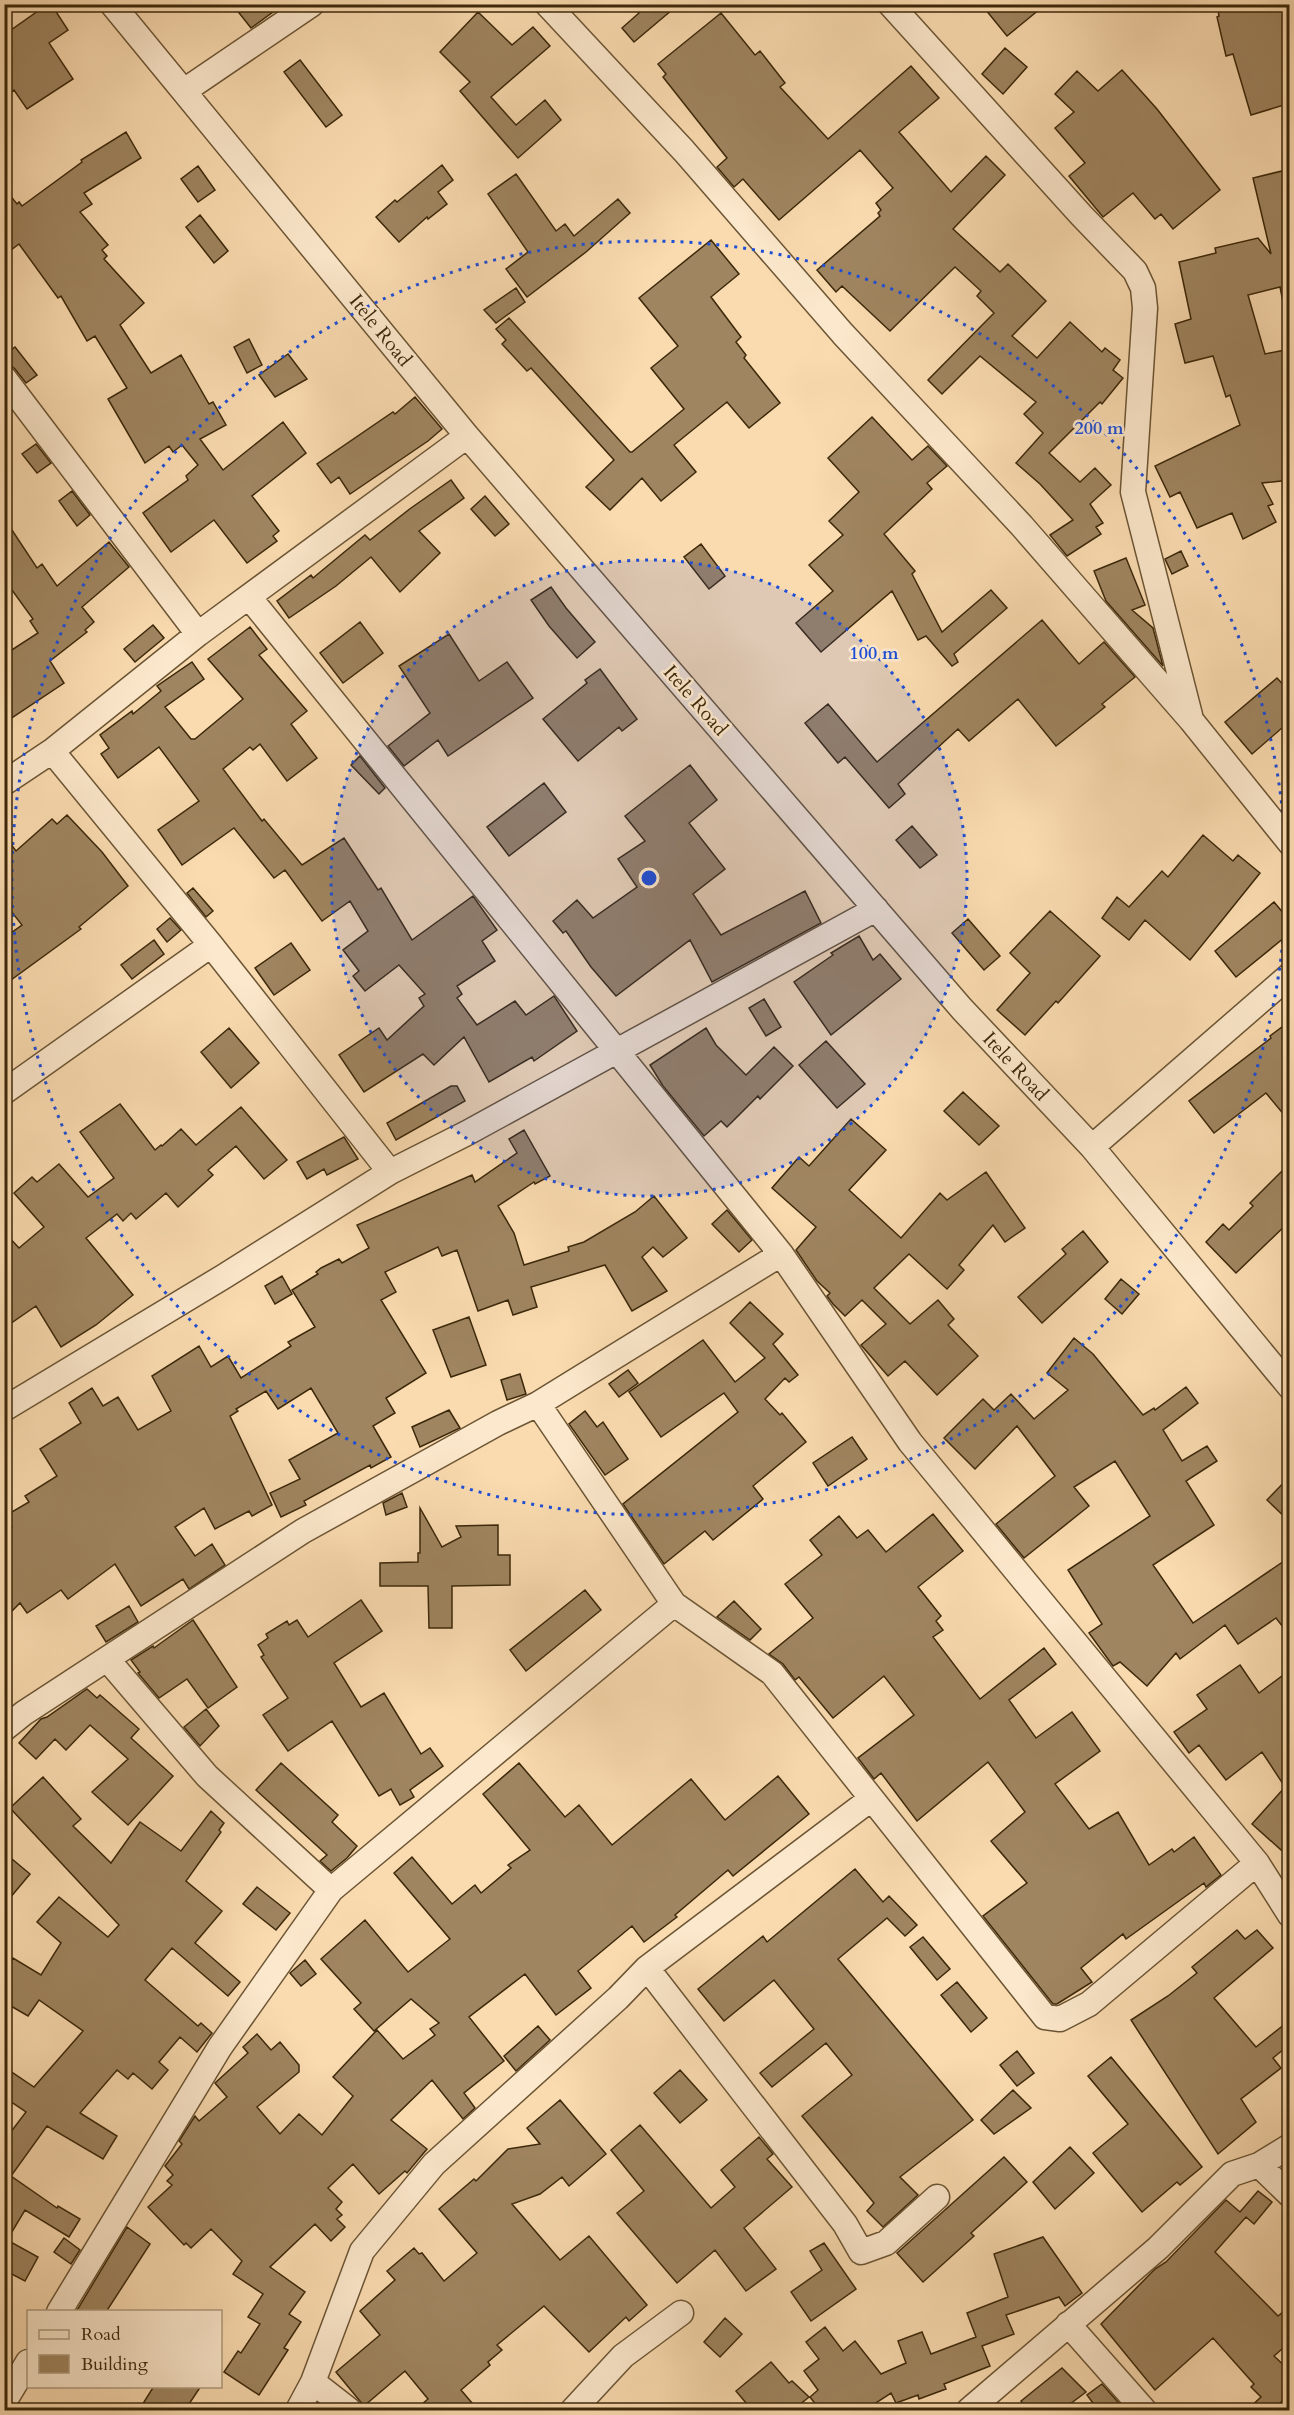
<svg xmlns="http://www.w3.org/2000/svg" width="1294" height="2415" font-family="Cardo,serif">
  <style>
    .building { fill: #9f8560; stroke: #3c280a; stroke-width: 1.5 }
    .lines { fill: none; stroke-linecap: round; stroke-linejoin: round }
    .minor-casing { stroke: #6c5534; stroke-width: 27 }
    .minor { stroke: #fce8cc; stroke-width: 24 }
    .ring { fill: none; stroke: #1d4ed8; stroke-width: 3; stroke-dasharray: 3 6 }
    .labels { text-anchor: middle; stroke-width: 5; stroke-linejoin: round; paint-order: stroke }
    .street-label { font-size: 20px; fill: #3c280a; stroke: #fce8cc }
    .centre { fill: #1d4ed8; stroke: #fce8cc; stroke-width: 3 }
    .ring-label { font-size: 18px; text-anchor: middle; font-weight: bold; fill: #1d4ed8; stroke: #fce8cc; stroke-width: 5; stroke-linejoin: round; paint-order: stroke }
  </style>
  <rect width="100%" height="100%" fill="#fadbb0"/>
  <filter id="stains"><feTurbulence type="fractalNoise" baseFrequency=".00333" numOctaves="4"/><feColorMatrix values="0 0 0 0 .2 0 0 0 0 .09 0 0 0 0 .02 0 0 0 .5 -.17"/></filter>
  <radialGradient id="worn" r=".72"><stop offset=".6" stop-color="#630" stop-opacity="0"/><stop offset="1" stop-color="#630" stop-opacity=".3"/></radialGradient>
  <path class="building" d="M48,4H51L68,30L49,43L73,79L27,109L14,90L4,96V35Z
    M232,4H284L251,28Z
    M632,4H679L634,42L622,28L639,13Z
    M981,4H1046L1007,36Z
    M1217,4H1290V101L1284,102V105L1251,115L1233,54L1226,56L1217,17L1219,16Z
    M478,12L512,45L533,27L550,46L491,97L516,125L545,100L561,120L518,158L460,91L470,82L440,52Z
    M721,13L755,55L760,51L785,83L780,87L828,139L911,66L939,98L899,132L951,192L986,156L1005,175L953,229L1000,272L1008,264L1046,301L1012,336L1037,358L1070,322L1102,352L1105,348L1120,360L1113,370L1123,378L1102,404L1100,402L1049,453L1080,482L1095,468L1111,485L1090,504L1103,523L1096,527L1101,534L1067,556L1050,535L1073,520L1040,484L1016,463L1043,433L1024,414L1036,402L980,356L942,394L928,380L994,313L977,296L981,291L955,267L890,331L842,286L836,292L817,270L880,216L878,213L881,210L876,203L893,188L860,150L779,220L743,179L734,187L717,167L727,158L663,77L666,74L658,64Z
    M1005,48L1027,67L1003,94L982,74Z
    M300,60L342,115L326,127L284,72Z
    M1122,70L1157,109L1220,190L1173,229L1161,214L1155,219L1133,193L1103,217L1069,176L1085,163L1055,128L1074,112L1055,94L1077,71L1098,91Z
    M126,132L141,158L84,193L92,204L80,212L108,245L102,250L107,256L104,259L144,303L120,325L151,373L181,355L209,404L213,402L226,425L200,439L223,470L283,422L306,453L252,496L279,531L273,536L277,541L247,563L214,520L171,552L143,513L188,480L186,476L198,465L182,445L173,452L169,446L145,463L108,399L127,388L95,336L87,341L61,296L58,298L19,244L11,250L4,241V188L17,204L19,202L22,206L82,162L81,160Z
    M442,165L453,180L438,192L447,204L428,219L427,217L399,242L376,217L395,200L397,202Z
    M198,166L215,190L198,202L181,179Z
    M1290,169V301L1283,302L1280,287L1248,295L1265,354L1290,349V480L1262,483L1273,504L1268,506L1276,522L1243,539L1232,513L1197,528L1180,492L1170,497L1155,466L1240,425L1230,395L1226,397L1213,356L1185,363L1175,324L1191,319L1179,262L1216,253L1215,248L1258,238L1271,254L1253,178Z
    M516,174L556,231L565,224L574,236L618,199L630,213L586,252L527,297L506,269L528,252L488,194Z
    M200,215L228,251L214,263L186,227Z
    M711,240L739,274L711,297L741,337L736,342L746,355L744,358L780,403L749,428L727,402L674,445L696,472L661,501L642,478L610,510L586,487L614,460L531,368L527,371L502,344L506,340L496,329L509,318L630,452H632L684,409L651,368L678,346L639,298Z
    M516,288L525,302L496,323L484,310Z
    M249,339L262,365L247,373L234,347Z
    M15,347L37,375L26,383L15,369L4,360V355Z
    M288,354L307,379L275,397L259,375Z
    M415,397L442,429L428,441L350,494L339,477L331,483L317,464L393,412L395,414Z
    M872,417L912,460L928,446L947,466L927,483L932,489L884,534L915,571L912,574L942,632L991,590L1007,608L954,654L958,662L952,666L926,636L918,640L892,591L821,652L796,623L833,591L809,565L843,535L829,521L859,492L828,458Z
    M36,444L51,463L37,473L22,454Z
    M451,480L464,498L419,531L440,553L400,592L371,557L336,586L289,618L277,601L311,575L313,578L365,535L370,540L411,508Z
    M72,491L90,515L77,526L59,501Z
    M485,496L509,524L495,536L471,509Z
    M4,518L37,568L42,564L57,586L109,542L129,567L82,607L94,622L85,630L87,632L50,661L64,683L4,723V655L38,633L30,621L33,619L4,579Z
    M701,544L725,576L709,589L684,557Z
    M1181,551L1188,566L1172,574L1165,559Z
    M1126,558L1145,605L1132,610L1153,628L1163,666L1106,601L1094,571Z
    M551,587L566,608L595,642L577,658L549,626L531,600Z
    M1042,620L1079,664L1104,642L1135,677L1102,704L1105,707L1056,746L1018,699L969,741L958,729L898,784L905,794L889,808L845,757L838,763L805,723L828,704L877,762Z
    M360,622L383,653L343,683L320,653Z
    M153,625L164,638L135,662L124,649Z
    M250,627L267,649L259,655L307,711L291,724L317,758L287,781L260,744L253,750L250,747L223,769L262,821L264,819L302,865L344,838L378,890L381,888L412,940L473,896L497,930L482,941L495,961L457,986L462,994L457,998L477,1025L515,1001L526,1015L554,996L577,1031L534,1061L532,1057L489,1082L464,1037L434,1065L423,1054L364,1092L339,1055L379,1028L387,1040L424,1006L419,998L425,994L399,965L365,991L353,976L359,971L343,950L368,931L350,901L322,921L285,870L274,878L234,828L182,865L158,830L199,801L159,747L118,778L101,754L109,748L100,735L132,711L133,714L161,691L157,686L192,662L204,679L165,707L191,739H195L243,699L208,659Z
    M449,634L479,681L507,662L533,698L448,756L438,740L404,766L388,746L430,713L399,666Z
    M600,669L637,719L622,731L619,727L578,761L543,719L587,683L585,680Z
    M1277,678L1290,692V721L1252,754L1225,722Z
    M360,756L385,788L379,794L351,765Z
    M690,765L717,800L689,823L725,869L693,894L721,935L805,891L821,923L712,982L690,940L616,996L591,967L566,931L563,933L553,921L577,900L593,918L637,887L618,859L645,841L625,816Z
    M544,783L566,812L509,856L487,827Z
    M67,815L102,852L128,886L79,927L81,929L4,985V938L22,925L4,902V835L16,851L52,819L57,824Z
    M912,826L937,855L920,868L896,840Z
    M1203,835L1233,861L1238,855L1260,873L1190,960L1145,920L1129,940L1102,918L1117,897L1129,907L1162,871L1168,877Z
    M193,888L213,911L206,917L187,893Z
    M1274,902L1290,921V933L1236,977L1215,951Z
    M1050,911L1100,956L1058,1003L1056,1001L1025,1035L997,1010L1030,973L1010,953Z
    M170,918L181,930L167,942L157,929Z
    M968,919L1000,956L984,970L952,933Z
    M859,936L873,960L880,954L901,979L831,1035L794,982L833,955L831,953Z
    M154,940L164,954L132,979L121,965Z
    M291,943L310,970L274,995L255,968Z
    M764,999L781,1027L766,1036L749,1008Z
    M1290,1021V1122L1266,1093L1214,1133L1189,1101L1271,1038L1270,1036Z
    M229,1028L259,1063L231,1088L201,1052Z
    M706,1028L716,1045L746,1075L774,1047L793,1066L760,1099L758,1096L727,1127L721,1121L704,1136L663,1086L650,1065Z
    M826,1041L865,1084L837,1108L799,1065Z
    M451,1086H457L465,1101L396,1140L387,1123Z
    M963,1092L999,1126L979,1145L944,1111Z
    M120,1104L155,1150L161,1145L162,1146L181,1129L196,1145L241,1107L287,1160L264,1179L236,1146L208,1170L213,1175L178,1207L166,1193L136,1219L131,1213L123,1221L117,1214L86,1238L133,1295L96,1325L61,1347L36,1306L4,1328V1232L19,1248L44,1227L14,1193L32,1177L37,1182L59,1164L88,1197L114,1178L80,1132Z
    M851,1119L886,1150L849,1190L901,1238L940,1193L947,1200L986,1172L1025,1228L1005,1242L993,1225L959,1265L964,1270L947,1289L909,1254L874,1288L910,1324L938,1300L954,1319L948,1325L978,1356L937,1395L905,1361L888,1376L861,1345L886,1324L862,1300L845,1316L833,1304L827,1296L830,1293L817,1281L796,1250L816,1227L772,1188L799,1157L809,1166Z
    M524,1130L550,1176L535,1184L534,1182L498,1206L514,1233L524,1265L569,1251L568,1247L584,1242L635,1212L654,1196L687,1238L663,1257L653,1247L642,1257L667,1291L632,1311L605,1265L531,1287L537,1307L513,1315L508,1300L478,1311L457,1250L442,1256L438,1247L385,1272L396,1292L381,1300L426,1373L386,1398L395,1413L373,1426L391,1457L371,1468L370,1465L304,1501L306,1505L281,1517L270,1493L300,1479L289,1460L338,1433L311,1388L278,1409L266,1391L236,1409L238,1411L230,1416L272,1505L252,1516L249,1511L215,1529L204,1508L175,1527L195,1556L212,1544L225,1565L189,1589L183,1579L141,1606L115,1564L68,1599L61,1590L27,1613L20,1603L4,1619V1531L12,1527L5,1516L29,1502L25,1496L57,1476L40,1449L81,1423L69,1403L92,1388L103,1406L118,1397L138,1430L171,1411L152,1376L199,1346L211,1367L228,1356L241,1378L291,1346L288,1342L315,1327L292,1290L318,1274L316,1272L321,1268L339,1259L342,1263L369,1248L357,1225L472,1175L475,1182L517,1153L509,1139Z
    M344,1137L358,1159L327,1175L324,1169L307,1179L297,1162Z
    M1290,1163V1221L1236,1273L1206,1242L1223,1224L1229,1230L1253,1206L1250,1203Z
    M727,1210L752,1240L739,1252L712,1224Z
    M1083,1231L1108,1262L1042,1323L1018,1297L1066,1254L1062,1249Z
    M282,1276L292,1294L275,1304L265,1286Z
    M1121,1279L1139,1294L1122,1314L1105,1299Z
    M750,1302L783,1334L773,1344L798,1375L789,1382L785,1378L765,1399L780,1415L782,1413L806,1442L753,1486L763,1499L713,1540L705,1531L664,1564L623,1504L738,1412L724,1393L661,1437L629,1392L703,1340L735,1382L765,1358L730,1323Z
    M469,1317L486,1365L451,1377L433,1330Z
    M1074,1338L1093,1354L1143,1415L1154,1408L1155,1410L1186,1387L1198,1403L1163,1430L1182,1461L1207,1446L1217,1461L1186,1481L1214,1525L1153,1565L1193,1623L1290,1557V1636L1276,1618L1238,1644L1225,1625L1180,1659L1176,1653L1147,1686L1120,1662L1113,1666L1089,1633L1102,1624L1068,1570L1150,1516L1115,1461L1074,1487L1089,1506L1024,1558L996,1524L1055,1476L1017,1426L975,1469L944,1438L983,1399L994,1410L1011,1394L1034,1419L1068,1390L1047,1373Z
    M628,1370L638,1383L619,1397L609,1384Z
    M520,1374L526,1394L507,1400L501,1380Z
    M449,1410L460,1428L420,1447L412,1427Z
    M585,1411L597,1427L603,1422L628,1459L605,1475L569,1424Z
    M852,1437L867,1459L828,1486L813,1463Z
    M1290,1476V1522L1267,1500Z
    M402,1493L407,1507L386,1515L383,1503Z
    M420,1508L442,1547L461,1537L456,1526L498,1525V1555H510V1585L452,1586V1628H429L428,1586H380V1563L418,1562V1553H420Z
    M933,1514L963,1551L918,1587L941,1616L936,1621L943,1630L933,1637L980,1699L1044,1648L1056,1664L1009,1700L1036,1738L1072,1712L1100,1751L1055,1784L1089,1829L1118,1812L1149,1865L1172,1849L1174,1852L1194,1837L1221,1875L1206,1887L1204,1883L1126,1939L1123,1934L1081,1968L1092,1982L1057,2004H1053L983,1916L1027,1883L991,1841L1025,1812L988,1762L917,1821L881,1773L874,1779L858,1758L914,1715L884,1676L833,1718L799,1677L795,1680L783,1664L769,1654L813,1618L785,1584L822,1555L810,1540L839,1516L857,1538L868,1530L886,1552Z
    M585,1590L601,1610L526,1671L510,1650Z
    M361,1600L382,1631L334,1663L361,1707L384,1693L421,1754L430,1748L443,1766L410,1790L414,1797L400,1805L391,1789L379,1796L332,1721L288,1751L263,1715L288,1698L261,1657L264,1655L258,1645L268,1638L266,1634L287,1621L289,1625L297,1620L308,1637Z
    M734,1601L761,1629L750,1640L717,1617Z
    M129,1606L138,1622L106,1642L96,1626Z
    M193,1620L237,1687L208,1708L187,1679L159,1698L138,1673L140,1672L131,1660L153,1646L154,1648Z
    M1240,1665L1259,1693L1290,1670V1858L1252,1824L1285,1787L1262,1752L1226,1780L1199,1745L1189,1753L1174,1732L1207,1709L1197,1695Z
    M87,1689L97,1698L100,1695L139,1729L131,1738L173,1776L128,1825L92,1792L128,1759L90,1725L66,1750L55,1739L36,1759L19,1743L41,1719L47,1717Z
    M206,1709L219,1726L200,1746L184,1727Z
    M281,1763L338,1815L332,1822L357,1846L347,1858L331,1871L320,1861L327,1855L256,1790Z
    M519,1763L565,1817L579,1805L612,1845L691,1779L725,1820L778,1776L809,1814L733,1876L728,1870L675,1915L677,1917L644,1942L632,1926L578,1971L591,1988L556,2015L525,1974L469,2017L504,2061L464,2093L475,2108L463,2119L432,2080L391,2120L427,2149L407,2173L405,2171L379,2194L353,2164L328,2188L342,2202L336,2209L342,2215L337,2219L345,2227L331,2241L315,2224L270,2267L305,2292L289,2314L301,2322L284,2348L288,2350L259,2395L224,2372L238,2351L241,2353L260,2324L248,2317L263,2294L233,2274L242,2261L211,2229L191,2248L186,2243L184,2245L148,2207L172,2185L167,2181L173,2175L165,2166L182,2144L179,2141L195,2116L199,2121L227,2097L215,2083L248,2053L243,2047L257,2034L271,2050L280,2042L299,2065V2072L257,2107L280,2134L299,2114L322,2135L353,2096L333,2077L377,2030L403,2059L435,2035L430,2029L439,2023L411,1999L374,2031L354,2009L361,2003L321,1959L365,1920L408,1972L450,1939L394,1873L412,1857L452,1904L475,1885L481,1893L511,1868L508,1865L530,1850L483,1794Z
    M43,1777L81,1819L73,1826L111,1863L140,1822L181,1851L211,1811L224,1823L219,1830L221,1832L186,1881L222,1911L195,1943L240,1982L228,1996L172,1948L145,1980L198,2026L201,2023L212,2033L197,2052L180,2037L159,2062L168,2070L152,2089L133,2073L128,2079L117,2070L80,2113L117,2136L103,2159L47,2126L11,2176L57,2208L58,2206L80,2219L69,2237L25,2210L7,2240L38,2257L25,2281L4,2270V2141L26,2112L4,2097V2067L34,2087L83,2031L39,2000L28,2016L4,2002V1972L13,1958L41,1975L61,1943L37,1922L59,1897L108,1937L119,1925L10,1808Z
    M12,1859L30,1874L4,1905V1869Z
    M855,1869L883,1902L889,1896L917,1925L905,1936L887,1918L838,1959L973,2120L900,2177L918,2195L883,2227L867,2211L874,2203L802,2116L852,2075L826,2043L772,2087L760,2073L814,2029L774,1980L724,2021L698,1989L763,1936L767,1942Z
    M257,1887L290,1913L276,1930L243,1904Z
    M1237,1930L1245,1939L1257,1930L1273,1948L1214,1998L1256,2047L1290,2020V2044L1273,2058L1281,2068L1241,2099L1256,2122L1218,2154L1131,2020L1168,1996L1197,1973L1192,1967Z
    M923,1937L950,1969L937,1980L910,1947Z
    M305,1960L316,1974L301,1986L290,1973Z
    M957,1982L987,2018L971,2032L941,1995Z
    M538,2026L550,2040L516,2071L504,2056Z
    M1017,2051L1034,2073L1017,2086L1000,2065Z
    M1111,2057L1202,2167L1180,2185L1177,2182L1142,2212L1093,2153L1128,2124L1088,2076Z
    M680,2070L707,2100L680,2123L654,2093Z
    M1013,2090L1031,2108L994,2134L981,2120Z
    M560,2100L606,2154L569,2186L562,2177L540,2194L512,2204L560,2260L589,2236L647,2305L629,2321L626,2317L589,2352L544,2306L497,2345L502,2350L488,2362L490,2365L461,2390L478,2410H415L428,2399L405,2371L364,2406L336,2372L380,2335L360,2311L395,2280L387,2271L414,2248L419,2254L422,2253L444,2281L477,2253L439,2209L474,2179L476,2181L508,2149L540,2144L527,2128Z
    M640,2125L711,2208L735,2187L721,2170L759,2137L773,2154L767,2159L792,2187L744,2228L776,2269L746,2291L715,2250L677,2283L617,2213L644,2191L611,2150Z
    M1070,2147L1094,2173L1055,2209L1033,2182Z
    M1004,2157L1027,2182L971,2233L974,2236L923,2282L897,2253Z
    M1258,2191L1272,2202L1254,2224L1246,2217L1215,2252L1278,2316L1290,2306V2342L1274,2356L1290,2371V2393L1273,2410H1247L1261,2397L1251,2387L1254,2384L1213,2338L1155,2390L1101,2324L1155,2269L1166,2262L1226,2200L1240,2212Z
    M127,2227L150,2244L106,2312H76Z
    M1043,2237L1082,2293L1065,2306L1059,2297L1006,2315L1014,2334L982,2346L990,2366L944,2384L946,2389L919,2399L918,2395L896,2403L891,2393L865,2410H820L810,2397L818,2390L804,2371L819,2359L806,2342L825,2327L843,2351L855,2341L881,2374L906,2363L898,2341L922,2332L931,2354L976,2337L967,2313L1008,2297L994,2254Z
    M64,2238L80,2250L71,2264L54,2252Z
    M824,2243L856,2289L811,2321L791,2292L822,2270L810,2251Z
    M725,2318L742,2334L720,2357L704,2342Z
    M771,2362L789,2383L792,2381L809,2397L793,2410H752L736,2391Z
    M1062,2368L1086,2392L1062,2410H1028L1021,2401Z
    M1102,2384L1125,2410H1098L1087,2395Z
    M154,2386H201L185,2410H139Z"/>
  <g class="lines">
    <defs>
      <path id="minor" d="M112,4L467,436L962,1009L1092,1147L1290,1387
        M547,4L684,151L843,334L1022,526L1191,720L1290,843
        M890,4L1081,215L1135,271L1143,288L1145,308L1133,492L1190,715
        M184,91L312,4
        M4,378L198,634
        M249,597L781,1254L910,1442L1257,1863L1290,1915
        M52,751L211,945L390,1172
        M4,783L52,751L198,634L467,436
        M4,1092L211,945
        M1092,1147L1290,975
        M538,1404L674,1604L772,1673L1045,2017L1060,2019L1089,2004L1257,1863
        M4,1409L223,1277L390,1172L467,1133L876,909
        M107,1659L207,1776L331,1890
        M4,1729L24,1713L303,1531L498,1423L538,1404L781,1254
        M647,1968L845,2224L861,2252L886,2243L937,2197
        M1259,2165L1290,2195
        M59,2312L220,2047L331,1890L674,1604
        M1068,2324L1144,2410
        M313,2382L349,2410
        M4,2402L28,2362
        M298,2410L313,2382L362,2251L434,2164L618,1998L647,1968L871,1799
        M573,2410L623,2356L681,2313
        M969,2410L1158,2248L1232,2174L1259,2165L1290,2146"/>
    </defs>
    <use href="#minor" class="minor-casing"/>
    <use href="#minor" class="minor"/>
  </g>
  <circle cx="649" cy="878" r="318" fill="#1d4ed8" fill-opacity=".12"/>
  <g class="ring">
    <circle cx="649" cy="878" r="318"/>
    <circle cx="649" cy="878" r="637"/>
  </g>
  <g class="labels">
    <g class="street-label">
      <text transform="translate(381 330) rotate(51)" y="7">Itele Road</text>
      <text transform="translate(696 700) rotate(49)" y="7">Itele Road</text>
      <text transform="translate(1016 1066) rotate(47)" y="7">Itele Road</text>
    </g>
  </g>
  <circle cx="649" cy="878" r="9" class="centre"/>
  <g class="ring-label">
    <text x="1099" y="434">200 m</text>
    <text x="874" y="659">100 m</text>
  </g>
  <rect width="1294" height="2415" fill="none" stroke="#fadbb0" stroke-width="24"/>
  <rect x="6" y="6" width="1282" height="2403" fill="none" stroke="#3c280a" stroke-width="3"/>
  <rect x="12" y="12" width="1270" height="2391" fill="none" stroke="#3c280a" stroke-width="1.5"/>
  <rect x="27" y="2310" width="195" height="78" fill="#fce8cc" stroke="#af9b7e" stroke-width="1.5"/>
  <rect x="39" y="2330" width="30" height="9" fill="#fce8cc" stroke="#af9b7e" stroke-width="1.5"/>
  <text x="81" y="2340" font-size="18" fill="#3c280a">Road</text>
  <rect x="39" y="2355" width="30" height="18" fill="#9f8560" stroke="#af9b7e" stroke-width="1.5"/>
  <text x="81" y="2370" font-size="18" fill="#3c280a">Building</text>
  <rect width="100%" height="100%" filter="url(#stains)"/>
  <rect width="100%" height="100%" fill="url(#worn)"/>
</svg>
